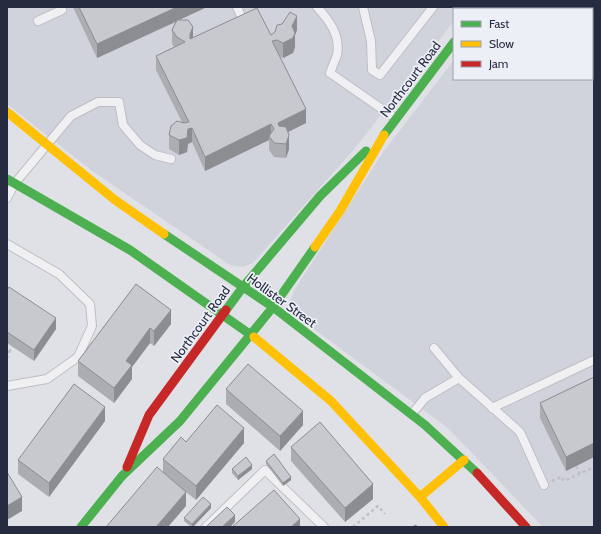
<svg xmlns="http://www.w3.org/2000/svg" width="601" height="534" font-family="Cabin,sans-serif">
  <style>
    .built { fill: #d0d2dc }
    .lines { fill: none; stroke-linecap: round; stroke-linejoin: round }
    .lane-casing { stroke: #bdbec4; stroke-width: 10 }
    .path { stroke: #bfc0c6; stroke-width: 2.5; stroke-dasharray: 3 3; stroke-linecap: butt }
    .lane { stroke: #f0f0f3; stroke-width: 8 }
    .fast { stroke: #4caf50; stroke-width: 9 }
    .slow { stroke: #ffc107; stroke-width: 9 }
    .jam { stroke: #c62828; stroke-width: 9 }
    .wall { fill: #acadb1 }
    .shaded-wall { fill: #8c8d90 }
    .building { fill: #c8c9ce; stroke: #8c8d90 }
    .labels { text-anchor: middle; stroke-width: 3.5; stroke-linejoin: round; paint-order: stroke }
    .street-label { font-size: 13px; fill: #262b40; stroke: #edeff6 }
  </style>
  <rect width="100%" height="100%" fill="#e0e1e6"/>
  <path class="built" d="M7,7H465L463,9H454V21L356,147L253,263L243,267L230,265L91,170L7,104Z
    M495,7H594V527H543L448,428L295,315L290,302L295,289L384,151L454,60V79H592V9H493Z"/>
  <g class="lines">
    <defs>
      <path id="lane" d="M237,7L241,16
        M317,7C329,20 341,36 337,55C335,61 332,67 330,73L395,118
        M363,7L371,41L372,70L380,75L433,7
        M38,21L62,10L60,7
        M7,198L15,183L71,116L98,102H119L123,125L140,145L155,155L171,159
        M7,244L59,274L90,304L92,326L78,357L47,379L7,386
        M434,348L459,378L520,432L544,485
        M492,408L594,360
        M412,414L425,398L459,378
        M206,527L265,470L324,527"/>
    </defs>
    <use href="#lane" class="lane-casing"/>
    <path class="path" d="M7,351L9,352L7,357
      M9,352L13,346
      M576,466L580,474
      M552,481L562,477L564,481L594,467
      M353,527L378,506L385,514"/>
    <use href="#lane" class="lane"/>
    <path class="fast" d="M479,9L481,7
      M384,135L454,42
      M7,179L130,250L254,337
      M164,234L273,307L425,425L477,473
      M226,310L243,287L320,196L366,151
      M81,527L122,476L180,421L273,307L315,247"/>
    <path class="slow" d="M7,112L115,200L164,234
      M315,247L340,211L384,135
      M254,337L331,401L420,497L444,527
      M420,497L464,460"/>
    <path class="jam" d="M127,467L149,415L226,310
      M477,473L526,527"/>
  </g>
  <path class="wall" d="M73,7H207L179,20L193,38L271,35L297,30L295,35V47L293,53L283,58L279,56L306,123L288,132L289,149L286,158L274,157L269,150V140L205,171L192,142L188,144L187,152L179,155L169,149V135L182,122L156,70V56L174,47L172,44V30L176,22L97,58Z
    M136,284L171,324L154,346L150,343L132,367V379L114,403L78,376V361Z
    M7,290L56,329L34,361L7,343Z
    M594,377V457L566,471L540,418V403Z
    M226,389L303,425L280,451L226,404Z
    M105,421L49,497L18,474V460Z
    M186,442L244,443L196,500L182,489L186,506L163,473V459Z
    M291,447L373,499L345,522L291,461Z
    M266,461L291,480L283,486L266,464Z
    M232,469H252L238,480L232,473Z
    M211,508L193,527H191L184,521V518Z"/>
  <path class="shaded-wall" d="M177,7H207L97,58V44Z
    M297,16V30L295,35V47L293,53L283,58V43Z
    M193,27V42L190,49V34Z
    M306,109V123L278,137V123Z
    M271,124V138L269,136V140L205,171V157Z
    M192,128V142L188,144L187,152L179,155V140L188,129Z
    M289,135V149L286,158V144Z
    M171,310V324L154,346V331Z
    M56,318V329L34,361V350Z
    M150,328V343L132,367V379L114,403V388L126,361Z
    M105,407V421L49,497V483Z
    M303,411V425L280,451V436Z
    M244,428V443L196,500V486Z
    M594,443V457L566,471V457Z
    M252,465V469L238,480V476Z
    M291,477V480L283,486V483Z
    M373,484V499L345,522V508Z
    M186,492V506L168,527H156Z
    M22,497V511L7,520V506Z
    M211,504V508L193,527H192V524Z
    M235,515V522L230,527H222Z
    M300,519V527H291Z"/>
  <path class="building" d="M79,7H177L97,44Z
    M257,8L271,35L275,32L277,25L282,24L290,12L297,16L292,26L295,33L293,38L283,43L277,40L272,41L306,109L278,123L279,126L286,127L289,135L286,144L274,143L269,136L274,129L271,124L205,157L192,128L188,129L187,138L179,140L169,135L171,126L177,121L184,123L189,122L156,56L185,42L177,37L172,30L177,20H188L193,27L190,34V39Z
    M136,284L171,310L154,331L150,328L126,361L132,365L114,388L78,361Z
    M9,287L56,318L34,350L7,332V290Z
    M248,364L303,411L280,436L226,389Z
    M594,377V443L566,457L540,403Z
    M74,384L105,407L49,483L18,460Z
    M217,405L244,428L196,486L163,459L181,437L186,442Z
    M320,422L373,484L345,508L291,447Z
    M274,454L291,477L283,483L266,461Z
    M246,457L252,465L238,476L232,469Z
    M157,467L186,492L156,527H106Z
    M7,472L22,497L7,506Z
    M274,490L300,519L291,527H232Z
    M203,497L211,504L192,524L184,518Z
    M227,507L235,515L222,527H206Z
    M416,525L417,527H412Z"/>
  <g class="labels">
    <g class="street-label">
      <text transform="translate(410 79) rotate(-53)" y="5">Northcourt Road</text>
      <text transform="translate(282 300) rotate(36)" y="5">Hollister Street</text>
      <text transform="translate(200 324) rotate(-54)" y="5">Northcourt Road</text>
    </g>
  </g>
  <rect width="601" height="534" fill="none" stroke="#262b40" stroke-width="16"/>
  <rect x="453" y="8" width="140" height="72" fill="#edeff6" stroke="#9da1ad"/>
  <rect x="461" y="21" width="20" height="6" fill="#4caf50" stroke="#9da1ad"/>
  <text x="489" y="28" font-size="12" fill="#262b40">Fast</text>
  <rect x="461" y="41" width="20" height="6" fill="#ffc107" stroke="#9da1ad"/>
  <text x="489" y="48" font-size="12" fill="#262b40">Slow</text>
  <rect x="461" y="61" width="20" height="6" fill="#c62828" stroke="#9da1ad"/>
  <text x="489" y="68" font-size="12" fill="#262b40">Jam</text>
</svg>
